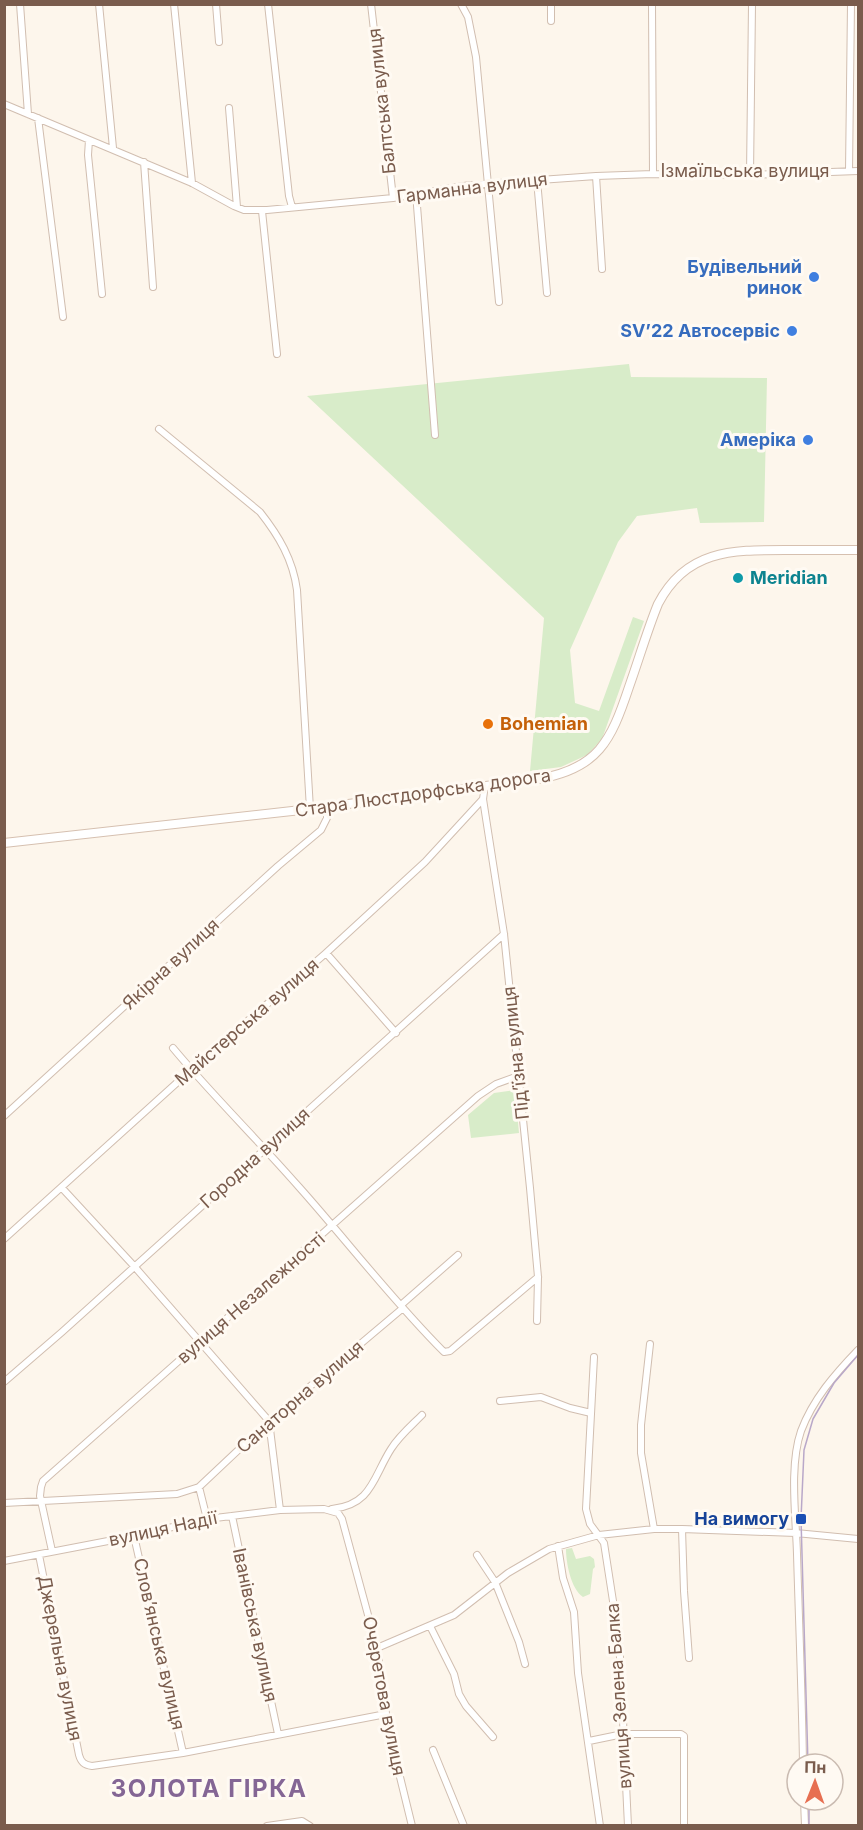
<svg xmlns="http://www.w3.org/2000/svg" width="863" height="1830" font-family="Inter,sans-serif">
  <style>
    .green { fill: #d8ecc9 }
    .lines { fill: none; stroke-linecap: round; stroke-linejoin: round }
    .minor-casing { stroke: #d1beb0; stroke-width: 8 }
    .secondary-casing { stroke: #d6c0b0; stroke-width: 10 }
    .minor { stroke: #fff; stroke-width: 6 }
    .secondary { stroke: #fff; stroke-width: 8 }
    .tram { stroke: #b9a8c9; stroke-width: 1.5 }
    .shop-dot { fill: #3f7fe0; stroke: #fffaf3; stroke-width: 2 }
    .culture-dot { fill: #0f9aa8; stroke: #fffaf3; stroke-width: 2 }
    .food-dot { fill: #e8710a; stroke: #fffaf3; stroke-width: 2 }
    .transit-dot { fill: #1a4fb4; stroke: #fffaf3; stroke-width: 2 }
    .labels { text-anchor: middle; stroke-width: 6; stroke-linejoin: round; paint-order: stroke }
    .street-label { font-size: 18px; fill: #7a5c4d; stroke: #fffaf3 }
    .shop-label { font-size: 18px; font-weight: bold; fill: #366cbe; stroke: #fffaf3; text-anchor: end }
    .culture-label { font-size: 18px; font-weight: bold; fill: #0d838f; stroke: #fffaf3; text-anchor: start }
    .food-label { font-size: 18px; font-weight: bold; fill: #c56008; stroke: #fffaf3; text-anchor: start }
    .transit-label { font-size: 18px; font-weight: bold; fill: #164399; stroke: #fffaf3; text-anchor: end }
    .district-label { font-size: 24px; font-weight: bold; letter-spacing: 1.5px; fill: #846695; stroke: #fffaf3 }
  </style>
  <rect width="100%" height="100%" fill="#fdf6ec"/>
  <path class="green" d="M629,364L631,377L767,378L764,522L700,523L697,508L637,516L618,542L570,650L575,703L599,711L633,617L644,621L602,739L587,755L561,767L530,771L544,618L307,396Z
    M515,1090L519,1133L471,1138L468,1115L494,1093Z
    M572,1548L576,1559L590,1556L594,1559L595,1567L593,1569L590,1594L583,1597C571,1589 566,1563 566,1549Z"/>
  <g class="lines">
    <defs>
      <path id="minor" d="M20,4L28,114
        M99,4L113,148
        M174,4L192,183
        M216,4L219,42
        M268,4L289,196L292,207
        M371,4L393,198
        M461,4L468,17L476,57L499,302
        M652,4L653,174L750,175L858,171
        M551,21V4
        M4,104L192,183L234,206L244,210H267L393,198L470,185L596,176L653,174
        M229,108L237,207
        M38,118L63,317
        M89,140L88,155L102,294
        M144,162L153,287
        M849,171L851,4
        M750,175L752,4
        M596,176L602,269
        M537,180L547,293
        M416,193L435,435
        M262,211L277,354
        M159,429L260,512C279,536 293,560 297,590L310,809
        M485,785L483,799L485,812L504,934L530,1188L538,1277L537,1321
        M326,953L396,1033
        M173,1048C213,1096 258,1140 299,1187C348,1242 392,1300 444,1352L450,1351L538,1277
        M4,1116L278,866L321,830L327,818V807
        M62,1188L134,1266L269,1421L280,1510
        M4,1239L191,1070L326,953L425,862L483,799
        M401,1305L458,1255
        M650,1344L641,1425V1453L654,1529
        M594,1357L586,1509L590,1524L604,1543L615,1614L620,1657L628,1826
        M4,1382L62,1332L504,934
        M500,1401L541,1397L570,1408L591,1413
        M199,1487L207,1519
        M4,1503L177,1494L199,1487L269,1421L403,1308
        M332,1509C372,1505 373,1477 391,1449C399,1436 411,1426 422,1415
        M232,1516L278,1734
        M682,1529L684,1591L689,1658
        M134,1536L183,1753
        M558,1546L563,1578L574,1612L578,1673L600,1826
        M52,1551L40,1496L41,1487L43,1481L478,1096L496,1084L518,1076
        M39,1555L79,1755C81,1762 84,1765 92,1766L183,1753L386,1714
        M477,1555L495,1582L519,1642L525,1664
        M4,1561L134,1536L207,1519L280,1510L324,1509L338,1513L342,1519L377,1648L388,1728L412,1826
        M430,1626L454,1674L459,1694L466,1706L493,1737
        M377,1648L454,1615L508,1573L549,1549L599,1535L654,1529H682L796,1533L858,1539
        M589,1741L623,1734H681L684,1736V1826
        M433,1750L464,1826
        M803,1764C802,1694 799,1624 797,1554C796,1517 789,1466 801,1431C813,1399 835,1374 858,1350
        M804,1800L805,1826
        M267,1826L302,1821L310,1826"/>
      <path id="secondary" d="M4,843L310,809L538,779C598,769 611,741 629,687C639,659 647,631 658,604C686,550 731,550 785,550C809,550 834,550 858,550"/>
    </defs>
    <use href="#minor" class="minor-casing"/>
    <use href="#secondary" class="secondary-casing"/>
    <use href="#minor" class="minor"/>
    <use href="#secondary" class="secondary"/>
    <path class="tram" d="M808,1764L801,1519L804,1450L813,1419L834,1383L858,1355
      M809,1800V1826"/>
  </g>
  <g class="shop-dot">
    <circle cx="814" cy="277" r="6"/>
    <circle cx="792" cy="331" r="6"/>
    <circle cx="808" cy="440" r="6"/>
  </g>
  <circle class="culture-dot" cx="738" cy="578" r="6"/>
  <circle class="food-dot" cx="488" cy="724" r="6"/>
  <rect class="transit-dot" x="795" y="1513" width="12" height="12" rx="3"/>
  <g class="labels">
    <g class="street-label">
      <text transform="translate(382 101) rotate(-96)" y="6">Балтська вулиця</text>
      <text x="745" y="177">Ізмаїльська вулиця</text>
      <text transform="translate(472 188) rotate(-7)" y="6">Гарманна вулиця</text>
      <text transform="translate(423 793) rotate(-8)" y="6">Стара Люстдорфська дорога</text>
      <text transform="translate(171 964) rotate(-43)" y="6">Якірна вулиця</text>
      <text transform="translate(247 1022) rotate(-41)" y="6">Майстерська вулиця</text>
      <text transform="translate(516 1053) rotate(-96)" y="6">Підʼїзна вулиця</text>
      <text transform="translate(255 1158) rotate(-42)" y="6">Городна вулиця</text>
      <text transform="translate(251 1298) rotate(-41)" y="6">вулиця Незалежності</text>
      <text transform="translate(300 1397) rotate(-41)" y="6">Санаторна вулиця</text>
      <text transform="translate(163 1529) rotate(-12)" y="6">вулиця Надії</text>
      <text transform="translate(255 1625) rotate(78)" y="6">Іванівська вулиця</text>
      <text transform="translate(159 1644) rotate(77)" y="6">Словʼянська вулиця</text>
      <text transform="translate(60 1658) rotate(79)" y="6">Джерельна вулиця</text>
      <text transform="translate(384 1696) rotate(79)" y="6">Очеретова вулиця</text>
      <text transform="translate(619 1696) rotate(-94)" y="6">вулиця Зелена Балка</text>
    </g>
    <g class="shop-label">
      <text x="802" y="273">Будівельний<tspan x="802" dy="21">ринок</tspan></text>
      <text x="780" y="337">SV’22 Автосервіс</text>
      <text x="796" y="446">Амеріка</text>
    </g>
    <g class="culture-label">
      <text x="750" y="584">Meridian</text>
    </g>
    <g class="food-label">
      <text x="500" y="730">Bohemian</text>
    </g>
    <g class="transit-label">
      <text x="789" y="1525">На вимогу</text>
    </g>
    <g class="district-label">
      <text x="209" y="1797">ЗОЛОТА ГІРКА</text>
    </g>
  </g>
  <rect width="863" height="1830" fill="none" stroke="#7a5c4d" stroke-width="12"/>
  <g transform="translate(815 1782) rotate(1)"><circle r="28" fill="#fffaf3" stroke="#cabbb1" stroke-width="1.5"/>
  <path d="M0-4.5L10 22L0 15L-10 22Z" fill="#e76f51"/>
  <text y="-9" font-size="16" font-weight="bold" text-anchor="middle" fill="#7a5c4d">Пн</text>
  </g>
</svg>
